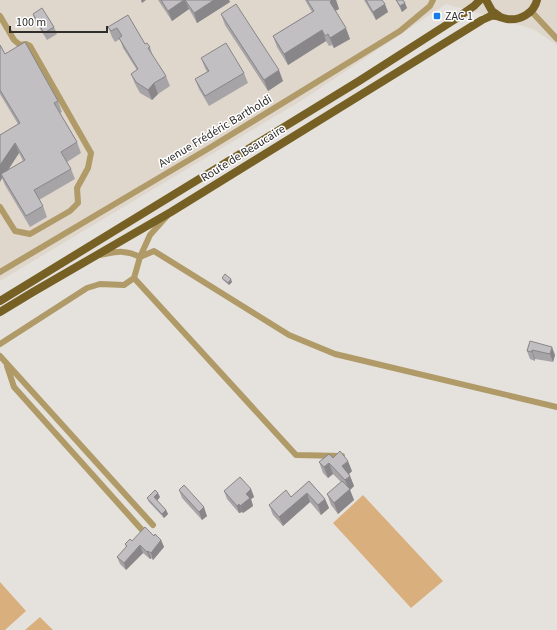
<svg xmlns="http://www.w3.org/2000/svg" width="557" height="630" font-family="'Source Sans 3',sans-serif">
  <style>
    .built { fill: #dfd6cc }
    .green { fill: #daaf7e }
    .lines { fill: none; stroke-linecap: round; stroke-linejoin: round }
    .minor { stroke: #b09a67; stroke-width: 6 }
    .major { stroke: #776024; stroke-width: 8 }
    .wall { fill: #a7a4a8; fill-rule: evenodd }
    .shaded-wall { fill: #888688 }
    .building { fill: #c2bfc3; stroke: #888688 }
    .poi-dot { fill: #177ce4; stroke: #fff; stroke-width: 1.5 }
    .labels { text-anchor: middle; stroke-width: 3; stroke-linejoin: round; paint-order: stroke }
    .poi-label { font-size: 12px; fill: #2f2d2c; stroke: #fff; text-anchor: start }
    .street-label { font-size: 12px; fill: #2f2d2c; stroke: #fff }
  </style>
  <rect width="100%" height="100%" fill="#e5e2dd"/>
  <path class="built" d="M0,0H557V45L533,29L446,4L304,99L0,281Z"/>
  <path class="green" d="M363,495L443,581L411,608L333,523Z
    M0,582L26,611L5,630H0Z
    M40,617L53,630H25Z"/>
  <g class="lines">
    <path class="minor" d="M531,11L557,39
      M0,16L14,40L20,45L26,44L30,46L91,153L88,168L77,188L78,203L70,211L30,234L15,231L0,207
      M100,255C116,252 125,249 140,257
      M140,257L154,251L289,335L335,354L557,407
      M0,272L211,147L400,31L430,6L433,0
      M134,278L296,455L342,456
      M0,344L87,288L100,284L124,285L134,278L140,257L150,235L167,216
      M0,356L153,525
      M7,366L14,387L143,531"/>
    <path class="major" d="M486,0L492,11L499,16
      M0,301L359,81L454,20L474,6L480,0
      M0,312L33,292L171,212L482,20C485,19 488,17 491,16C497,15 501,18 507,19C520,21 534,13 537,0"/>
  </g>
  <path class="wall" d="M158,0H229L230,2L197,23L189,9L172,21Z
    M305,0H336L339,9L335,11L350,39L334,48L332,45L329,46L326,41L288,65L277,47L273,36L312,12Z
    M364,0H382L388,12L376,20Z
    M396,0H403L407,8L402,12Z
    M33,14L54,27L57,34L47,40L35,21Z
    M221,14L283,81L268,91L225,25Z
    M128,15L145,44L150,47L153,57L166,76L170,86L158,94L152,100L140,93L135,84L131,74L137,70L123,48L120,39L115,42L112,37L108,27Z
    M0,45L5,54L58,101L62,112L60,113L77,142L81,153L67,162L71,169L75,179L39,200L43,206L47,217L30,227L5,185L2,178L0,181V135L18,124L0,94ZM19,153L23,161L7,171Z
    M201,58L244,73L248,83L209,106L199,89L195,79L207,72L205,68Z
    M222,278L232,282L229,285L223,280Z
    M530,341L555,355L553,362L535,359V361L530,359L527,351Z
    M333,458L352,471L349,474L350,476L354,486L350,490L354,500L338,514L331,505L327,494L341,482L333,474L328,478L323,473L319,462Z
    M309,481L325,499L329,508L321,515L310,502L283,526L273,515L269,505L291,497Z
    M251,489L254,497L251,499L253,506L243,513L242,512L239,513L227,499L224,491Z
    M179,490L207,516L202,520L182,498Z
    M160,497L157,500L166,510L168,514L164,518L149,502L147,498Z
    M154,536L161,540L164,547L153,560L151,558L150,559L143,553L126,570L120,564L117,557L126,547L125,544L132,541Z"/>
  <path class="shaded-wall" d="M141,0H146L142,3Z
    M184,0H185L189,9L172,21L168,11Z
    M214,0H229L230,2L197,23L194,13Z
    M332,0H336L339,9L333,12L330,2Z
    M405,3L407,8L402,12L400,6Z
    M385,4L388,12L376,20L373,12Z
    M346,28L350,39L334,48L330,38Z
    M322,30L326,41L288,65L284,54Z
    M279,70L283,81L268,91L264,80Z
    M154,83L158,94L152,100L148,90Z
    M15,143L19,153L3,178L1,174L2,178L0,182V165Z
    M231,279L232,282L229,285L228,283Z
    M552,347L555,355L553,362L550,354Z
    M532,350L535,359V361L532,352Z
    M348,461L352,471L346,477L342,466Z
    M329,463L333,474L328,478L324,467Z
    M350,476L354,486L350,490L354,500L338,514L334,503L349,490L345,480Z
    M251,489L254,497L251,499L253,506L243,513L240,506L246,494Z
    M158,493L160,497L156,502L154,497Z
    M307,493L310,502L283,526L279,517Z
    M325,499L329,508L321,515L318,505Z
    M239,504L242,512L239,513L237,506Z
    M204,507L207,516L202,520L199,512Z
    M166,510L168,514L164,518L162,514Z
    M161,540L164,547L153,560L151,553Z
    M140,545L143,553L126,570L124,563Z
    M148,551L151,558L150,559L147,552Z"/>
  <path class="building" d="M161,0H184L168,11Z
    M185,0H214L194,13Z
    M307,0H332L330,2L346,28L330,38L328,34L325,36L322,30L284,54L273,36L314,11Z
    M366,0H382L385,4L373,12Z
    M396,0H403L405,3L400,6Z
    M236,4L279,70L264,80L221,14Z
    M42,8L54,27L44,33L33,14Z
    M128,15L145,44L147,43L150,47L148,48L166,76L154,83L148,90L136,82L131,74L138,69L119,38L122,36L117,28L111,31L108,27Z
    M25,42L58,101L54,103L77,142L61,152L71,169L34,190L43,206L26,216L1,174L25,160L15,143L0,165V135L20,123L0,90V45L5,54Z
    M226,43L244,73L205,96L195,79L209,71L201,58Z
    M225,274L231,279L228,283L222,278Z
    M530,341L552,347L550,354L532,350V352L527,351Z
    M340,451L348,461L342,466L350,476L345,480L329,463L324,467L319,462L329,454L333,458Z
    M240,477L251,489L246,494L250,498L240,506L239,504L237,506L224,491Z
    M309,481L325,499L318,505L307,493L279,517L269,505L286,490L291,497Z
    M342,481L350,489L334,503L327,494Z
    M184,485L204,507L199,512L179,490Z
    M155,490L158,493L154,497L166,510L162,514L147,498Z
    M145,527L154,536L155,534L161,540L151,553L148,551L147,552L140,545L124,563L117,557L127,546L125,544L130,539L132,541Z"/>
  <rect class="poi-dot" x="433" y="12" width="8" height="8" rx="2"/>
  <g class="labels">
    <g class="poi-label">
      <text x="445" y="20">ZAC 1</text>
    </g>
    <g class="street-label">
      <text transform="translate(215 131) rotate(-31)" y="4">Avenue Frédéric Bartholdi</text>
      <text transform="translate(243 153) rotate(-32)" y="4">Route de Beaucaire</text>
    </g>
  </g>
  <path d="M10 26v6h97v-6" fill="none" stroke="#2f2d2c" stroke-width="2"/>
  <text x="16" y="26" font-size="12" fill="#2f2d2c" stroke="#ffffff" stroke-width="3" paint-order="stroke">100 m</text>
</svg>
